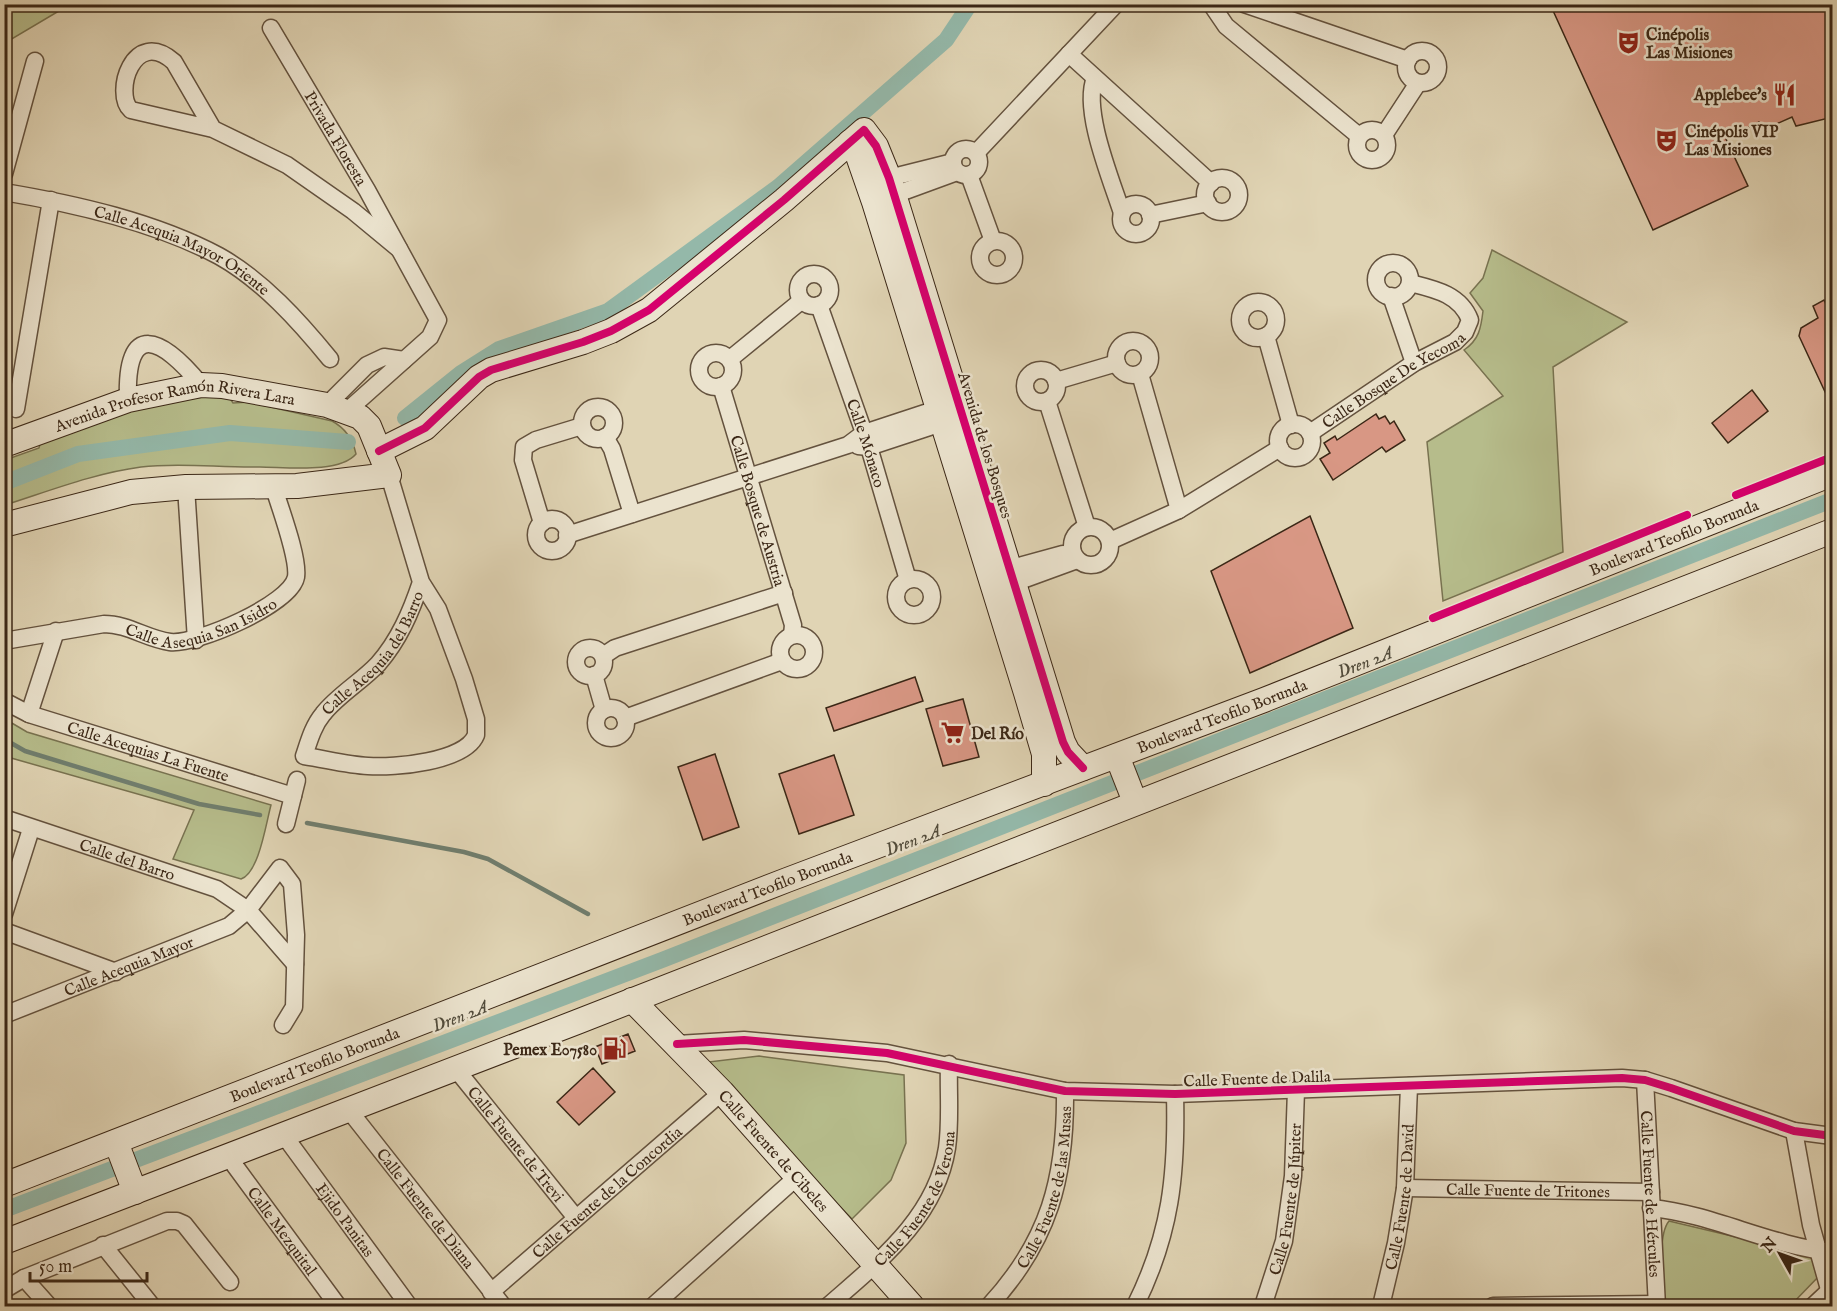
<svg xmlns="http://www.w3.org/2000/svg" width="1837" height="1311" font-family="'IM FELL English',serif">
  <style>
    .green { fill: #b6bc8b; stroke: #787250; stroke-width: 1.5 }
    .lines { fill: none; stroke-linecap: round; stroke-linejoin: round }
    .stream { stroke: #707e6e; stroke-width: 4.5 }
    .canal { stroke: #94b8a9; stroke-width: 16 }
    .building { fill: #d89784; stroke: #3b2716; stroke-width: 1.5 }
    .street-casing { stroke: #64523e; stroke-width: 19 }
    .secondary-casing { stroke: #3b2716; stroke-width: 26 }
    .street { stroke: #ebe3ce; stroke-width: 16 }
    .secondary { stroke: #ebe3ce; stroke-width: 24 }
    .cycleway-casing { stroke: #ebe3ce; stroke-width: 11 }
    .cycleway { stroke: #d6006c; stroke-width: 8 }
    .labels { text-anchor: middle; stroke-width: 5; stroke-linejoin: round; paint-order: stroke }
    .poi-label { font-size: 16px; font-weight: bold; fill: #3b2716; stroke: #ebe3ce; text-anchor: start }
    .street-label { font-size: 16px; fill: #3b2716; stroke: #ebe3ce }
    .water-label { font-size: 18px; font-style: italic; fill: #514b3b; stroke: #ebe3ce }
  </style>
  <rect width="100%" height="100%" fill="#e0d4b4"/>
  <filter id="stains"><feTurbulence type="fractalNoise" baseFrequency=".00333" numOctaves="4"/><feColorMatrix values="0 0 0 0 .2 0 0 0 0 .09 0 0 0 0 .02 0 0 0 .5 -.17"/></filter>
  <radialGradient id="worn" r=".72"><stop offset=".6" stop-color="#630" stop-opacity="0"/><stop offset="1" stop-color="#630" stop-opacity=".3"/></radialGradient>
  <path class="green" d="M5,4H69V5L5,43Z
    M1492,250L1627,322L1553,367L1563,552L1443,601L1427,442L1503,396L1464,350C1479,340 1481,328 1483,311L1470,293L1483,278Z
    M227,394L233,403L249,402L332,421C345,428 353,440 356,454C339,474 285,467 260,467C220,468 180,462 141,467C95,473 49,491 5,505V460L39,448L41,440L143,405Z
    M5,719L27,732L271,805C266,823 259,873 241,879L173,859L194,810L11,758L5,775Z
    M759,1056L904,1075L906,1143L891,1180L852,1219L700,1063Z
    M1669,1221L1807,1254L1817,1263L1820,1275L1790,1306H1665C1664,1285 1656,1237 1669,1221Z"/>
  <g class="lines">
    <path class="stream" d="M4,739L25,751L199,804L260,815
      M307,823L464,852L488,859L588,914"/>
    <path class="canal" d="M405,418L461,373L499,349L608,311L778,187L946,40L970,4
      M4,483L78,454L230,433L348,442
      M4,1210L662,960L1832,500"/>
  </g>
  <path class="building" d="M1550,4H1833V117L1796,126L1792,117L1763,130L1759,122L1726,139L1748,186L1653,230Z
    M1824,300L1833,319V409L1799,336L1801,328L1818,318L1813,306Z
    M1752,390L1768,411L1728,443L1712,423Z
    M1376,414L1379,419L1385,416L1390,424L1394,421L1405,440L1386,452L1382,447L1333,480L1320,459L1330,453L1324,443L1335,436L1337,440Z
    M1310,516L1353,628L1250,673L1211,571Z
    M915,677L923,701L834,731L826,708Z
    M963,699L979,757L943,766L926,709Z
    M715,754L739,827L703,840L678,767Z
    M834,755L854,815L799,834L779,774Z
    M628,1034L635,1051L602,1064L595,1047Z
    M593,1068L615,1092L579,1125L557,1102Z"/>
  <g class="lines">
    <defs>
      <g id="street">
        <path d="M1211,4L1226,26L1359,136"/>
        <path d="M1244,4L1408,60"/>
        <path id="s1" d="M271,28L367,190L438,320L430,337L347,411"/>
        <circle cx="1422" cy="67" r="16"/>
        <path d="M1069,54L1211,183"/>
        <path d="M1095,78C1082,110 1111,179 1122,213"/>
        <path d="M213,129L174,62C133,26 113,94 131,110L213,129L287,165L353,211L399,249"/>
        <circle cx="1372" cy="145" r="15"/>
        <path d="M1384,135L1418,83"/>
        <circle cx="966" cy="162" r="13"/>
        <path d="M976,153L1116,4"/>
        <path d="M4,174L35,61"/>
        <path d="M969,175L993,241"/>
        <circle cx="1222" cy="195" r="17"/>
        <path d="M881,180L953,162"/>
        <path id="s2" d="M4,192C76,204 155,222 219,256C262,280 299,321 330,359"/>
        <path d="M886,198L957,172"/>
        <circle cx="1136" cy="219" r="15"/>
        <path d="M1150,215L1208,203"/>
        <circle cx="997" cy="258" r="17"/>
        <circle cx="1393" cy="280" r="17"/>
        <circle cx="814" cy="290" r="16"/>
        <path d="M1391,296L1414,363"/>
        <circle cx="1258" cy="320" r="18"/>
        <path id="s3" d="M819,305L869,447L908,580"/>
        <path d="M1266,336L1291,425"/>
        <circle cx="1133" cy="358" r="17"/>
        <circle cx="716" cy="370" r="17"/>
        <path d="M730,359L801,301"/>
        <circle cx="1041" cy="386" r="16"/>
        <path d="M1140,374L1179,510"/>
        <path d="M1056,381L1117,363"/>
        <path id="s4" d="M721,386L793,625L792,635"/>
        <path d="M128,400C125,319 162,337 201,385"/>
        <path d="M1047,401L1087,527"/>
        <path d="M327,405L367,365L384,357L404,360"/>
        <circle cx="598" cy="423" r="16"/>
        <path d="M16,409L51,200"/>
        <circle cx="1295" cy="441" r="17"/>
        <path id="s5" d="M1310,433L1414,363L1455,342L1465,332L1470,320C1460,294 1434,289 1410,283"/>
        <path d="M605,437L612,449L632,514"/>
        <path d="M858,446L869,447L951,420"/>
        <path id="s6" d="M389,475L421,582L438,609L464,679L476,719V735C465,762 394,768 368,766C347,765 325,759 304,756C309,741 313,726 323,714C338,695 361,682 378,664C399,640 411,612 421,582"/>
        <path d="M186,487L196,640"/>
        <circle cx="552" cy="535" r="16"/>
        <path d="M542,523L523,460L524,447L536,440L582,426"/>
        <circle cx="1091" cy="546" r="19"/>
        <path d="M567,535L848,445L864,433L946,406"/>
        <path d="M1110,541L1179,510L1280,448"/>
        <path d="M1001,571L1063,554"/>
        <circle cx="914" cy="597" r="18"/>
        <path d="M1006,586L1077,560"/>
        <circle cx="797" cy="652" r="17"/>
        <path id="s7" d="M4,641L104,624C128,624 147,639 170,642C197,645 291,604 296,577C299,558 280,508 274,488"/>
        <circle cx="590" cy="662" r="14"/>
        <path d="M603,656L615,648L784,593"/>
        <path d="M594,675L604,710"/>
        <path id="s8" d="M4,701L29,714L293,796"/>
        <circle cx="611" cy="723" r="15"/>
        <path d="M29,714L56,631"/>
        <path d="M625,718L782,661"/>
        <path id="s9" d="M4,818L217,889L248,910L295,964"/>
        <path d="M286,824L297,780"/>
        <path d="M4,914L31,829"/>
        <path d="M4,931L116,972"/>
        <path id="s10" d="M4,1015L229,926L248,910L280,868L292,884L296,935L294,1007L283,1025"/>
        <path d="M677,1044L744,1040L887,1053L1065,1091L1175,1094L1622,1078L1645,1080L1671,1088L1794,1131L1832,1136"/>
        <path id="s11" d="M456,1069L576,1218"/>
        <path id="s12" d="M1645,1080L1657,1306"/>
        <path id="s13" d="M348,1109L503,1306"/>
        <path d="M1794,1131L1811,1225L1832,1300"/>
        <path id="s14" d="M283,1134L409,1306"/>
        <path id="s15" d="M227,1155L338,1306"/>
        <path id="s16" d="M1405,1188L1651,1192"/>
        <path d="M1651,1208C1713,1214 1770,1246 1832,1252"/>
        <path d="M103,1245L152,1306"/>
        <path d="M24,1278L49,1306"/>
        <path d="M4,1290L24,1278L167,1221H177L184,1224L230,1282"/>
        <path id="s17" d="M491,1292L722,1092"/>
        <path d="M653,1306L797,1177"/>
        <path id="s18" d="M828,1306C878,1262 936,1218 947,1148C951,1121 948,1091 949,1064"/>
        <path id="s19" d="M989,1306C1049,1241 1066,1178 1065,1091"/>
        <path d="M1135,1306C1171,1234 1177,1174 1175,1094"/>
        <path id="s20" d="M1263,1306L1284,1241L1293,1176L1296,1090"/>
        <path id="s21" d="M1381,1306L1396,1243L1405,1188L1409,1086"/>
        <path d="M1493,1306L1657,1304"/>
        <path d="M1813,1306L1829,1291"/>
      </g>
      <g id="secondary">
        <path d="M850,142L858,156L874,202L1026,693L1044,754V784"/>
        <path id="s22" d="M4,445L128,400L201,385L222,386L327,405L360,417L369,426L389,475L297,486L186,487L131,492L4,525"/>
        <path d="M379,451L425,428L479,377L491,370L583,342L611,331L649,310L784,200L864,130L876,146L889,178L1063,742L1068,752L1083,768"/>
        <path d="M1117,756L1135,802"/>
        <path id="s23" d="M632,1000L722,1092L912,1306"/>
        <path d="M116,1142L135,1192"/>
        <path id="s24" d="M4,1185L787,880L1264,700L1832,474"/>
        <path d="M4,1242L577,1022L1832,531"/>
      </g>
    </defs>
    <use href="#street" class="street-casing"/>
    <use href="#secondary" class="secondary-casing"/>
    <use href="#street" class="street"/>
    <use href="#secondary" class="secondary"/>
    <defs>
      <path id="cycleway" d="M379,451L425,428L479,377L491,370L583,342L611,331L649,310L784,200L864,130L876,146L889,178L1063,742L1068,752L1083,768
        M1736,495L1832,457
        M1433,618L1687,515
        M677,1044L744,1040L887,1053L1065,1091L1175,1094L1622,1078L1645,1080L1671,1088L1794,1131L1832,1136"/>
    </defs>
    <use href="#cycleway" class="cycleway-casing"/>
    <use href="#cycleway" class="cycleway"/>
  </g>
  <defs>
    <symbol id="theatre-bare" viewBox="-9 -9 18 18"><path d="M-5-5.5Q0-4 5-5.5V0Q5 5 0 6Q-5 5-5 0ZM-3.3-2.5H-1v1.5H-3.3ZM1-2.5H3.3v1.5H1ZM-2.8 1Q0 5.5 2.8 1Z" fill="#8f2418" stroke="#ebe3ce" stroke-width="2.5" paint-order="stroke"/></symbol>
    <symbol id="restaurant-bare" viewBox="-9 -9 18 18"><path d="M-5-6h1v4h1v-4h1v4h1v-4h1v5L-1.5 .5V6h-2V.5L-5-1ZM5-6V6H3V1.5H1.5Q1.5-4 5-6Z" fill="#8f2418" stroke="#ebe3ce" stroke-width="2.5" paint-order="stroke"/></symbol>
    <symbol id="supermarket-bare" viewBox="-9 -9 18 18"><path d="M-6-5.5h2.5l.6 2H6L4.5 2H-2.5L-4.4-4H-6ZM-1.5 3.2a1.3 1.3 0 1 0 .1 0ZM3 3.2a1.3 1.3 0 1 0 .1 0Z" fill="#8f2418" stroke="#ebe3ce" stroke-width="2.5" paint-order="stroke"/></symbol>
    <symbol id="fuel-bare" viewBox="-9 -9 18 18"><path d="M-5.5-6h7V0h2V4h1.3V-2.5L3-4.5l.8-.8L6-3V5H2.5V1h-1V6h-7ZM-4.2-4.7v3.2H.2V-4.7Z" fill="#8f2418" stroke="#ebe3ce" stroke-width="2.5" paint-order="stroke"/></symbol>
  </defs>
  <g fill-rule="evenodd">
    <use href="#theatre-bare" x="1612" y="26" width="33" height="33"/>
    <use href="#restaurant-bare" x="1768" y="78" width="33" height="33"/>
    <use href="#theatre-bare" x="1650" y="124" width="33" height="33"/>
    <use href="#supermarket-bare" x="936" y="716" width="33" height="33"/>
    <use href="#fuel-bare" x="598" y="1032" width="33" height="33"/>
  </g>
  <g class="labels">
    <g class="poi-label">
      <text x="1646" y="40">Cinépolis<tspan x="1646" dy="18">Las Misiones</tspan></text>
      <text x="1767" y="100" text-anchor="end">Applebee's</text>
      <text x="1685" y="137">Cinépolis VIP<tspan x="1685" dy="18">Las Misiones</tspan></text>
      <text x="971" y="739">Del Río</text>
      <text x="597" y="1055" text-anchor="end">Pemex E07580</text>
    </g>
    <g class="street-label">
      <text dy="6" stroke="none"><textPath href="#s1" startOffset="128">Privada Floresta</textPath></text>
      <text dy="6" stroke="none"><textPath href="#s2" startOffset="189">Calle Acequia Mayor Oriente</textPath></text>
      <text dy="6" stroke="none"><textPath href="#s5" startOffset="99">Calle Bosque De Yecoma</textPath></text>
      <text dy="6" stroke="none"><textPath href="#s22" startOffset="178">Avenida Profesor Ramón Rivera Lara</textPath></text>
      <text dy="6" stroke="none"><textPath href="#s3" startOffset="146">Calle Mónaco</textPath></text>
      <text transform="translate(986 445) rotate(73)" y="6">Avenida de los Bosques</text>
      <text dy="6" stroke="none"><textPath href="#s4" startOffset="130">Calle Bosque de Austria</textPath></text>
      <text dy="6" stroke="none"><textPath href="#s24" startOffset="1791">Boulevard Teofilo Borunda</textPath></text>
      <text dy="6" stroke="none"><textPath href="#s7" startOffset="204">Calle Asequia San Isidro</textPath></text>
      <text dy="6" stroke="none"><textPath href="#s6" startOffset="584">Calle Acequia del Barro</textPath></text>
      <text dy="6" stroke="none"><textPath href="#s24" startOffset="1305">Boulevard Teofilo Borunda</textPath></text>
      <text dy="6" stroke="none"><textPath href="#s8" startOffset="153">Calle Acequias La Fuente</textPath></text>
      <text dy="6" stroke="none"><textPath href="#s9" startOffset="130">Calle del Barro</textPath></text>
      <text dy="6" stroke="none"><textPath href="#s24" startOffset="819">Boulevard Teofilo Borunda</textPath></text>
      <text dy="6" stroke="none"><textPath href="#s10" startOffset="134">Calle Acequia Mayor</textPath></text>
      <text dy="6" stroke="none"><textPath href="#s24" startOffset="333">Boulevard Teofilo Borunda</textPath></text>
      <text transform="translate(1257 1078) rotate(-2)" y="6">Calle Fuente de Dalila</text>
      <text dy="6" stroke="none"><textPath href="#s11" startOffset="96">Calle Fuente de Trevi</textPath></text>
      <text dy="6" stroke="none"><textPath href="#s23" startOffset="207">Calle Fuente de Cibeles</textPath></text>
      <text dy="6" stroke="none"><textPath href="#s19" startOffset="135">Calle Fuente de las Musas</textPath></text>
      <text dy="6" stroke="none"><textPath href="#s16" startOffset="123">Calle Fuente de Tritones</textPath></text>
      <text dy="6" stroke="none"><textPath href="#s17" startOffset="153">Calle Fuente de la Concordia</textPath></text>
      <text dy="6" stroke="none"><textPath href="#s12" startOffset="114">Calle Fuente de Hércules</textPath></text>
      <text dy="6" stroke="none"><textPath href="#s18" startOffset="142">Calle Fuente de Verona</textPath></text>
      <text dy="6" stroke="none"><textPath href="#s21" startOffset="111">Calle Fuente de David</textPath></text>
      <text dy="6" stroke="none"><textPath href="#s20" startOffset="110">Calle Fuente de Júpiter</textPath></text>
      <text dy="6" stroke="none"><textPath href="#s13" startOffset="126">Calle Fuente de Diana</textPath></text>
      <text dy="6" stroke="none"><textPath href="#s14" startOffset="106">Ejido Panitas</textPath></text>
      <text dy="6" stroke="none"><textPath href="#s15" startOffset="94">Calle Mezquital</textPath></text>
    </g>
    <g class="water-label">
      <text transform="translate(1365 662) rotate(-21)" y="6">Dren 2A</text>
      <text transform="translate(913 840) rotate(-21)" y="6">Dren 2A</text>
      <text transform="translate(460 1016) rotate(-21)" y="6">Dren 2A</text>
    </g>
  </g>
  <rect width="1837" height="1311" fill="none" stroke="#e0d4b4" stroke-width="24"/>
  <rect x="6" y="6" width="1825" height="1299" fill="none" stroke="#3b2716" stroke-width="3"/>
  <rect x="12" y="12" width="1813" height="1287" fill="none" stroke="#3b2716" stroke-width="1.5"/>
  <g transform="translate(1780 1254) rotate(310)" stroke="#ebe3ce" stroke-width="4.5" paint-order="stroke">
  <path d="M0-4.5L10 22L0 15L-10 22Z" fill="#3b2716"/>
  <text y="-9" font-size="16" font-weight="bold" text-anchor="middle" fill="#3b2716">N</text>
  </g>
  <path d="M30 1272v9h117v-9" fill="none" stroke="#3b2716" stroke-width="3"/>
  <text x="39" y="1272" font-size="18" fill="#3b2716" stroke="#ebe3ce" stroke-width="4.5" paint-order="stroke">50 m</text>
  <rect width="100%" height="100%" filter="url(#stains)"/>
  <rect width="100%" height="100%" fill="url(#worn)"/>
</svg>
